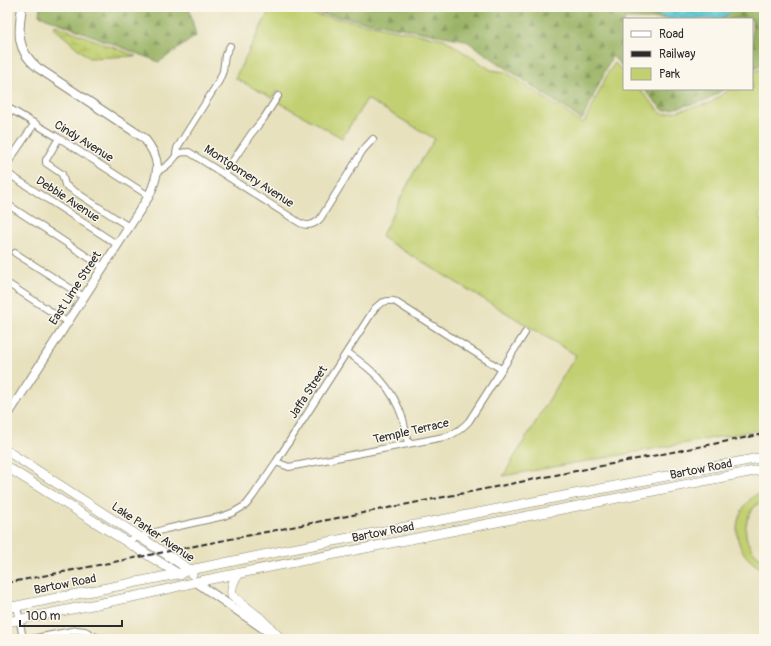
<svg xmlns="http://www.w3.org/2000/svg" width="771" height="646" font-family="Pangolin,sans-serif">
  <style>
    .forest { fill: url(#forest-firs); stroke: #626e48 }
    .wetland { fill: url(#wetland-marsh); stroke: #767e4e }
    .green { fill: #c2d072; stroke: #767e4e }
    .water { fill: url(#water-waves); stroke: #447a7e }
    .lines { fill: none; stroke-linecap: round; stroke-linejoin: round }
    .street-casing { stroke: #898674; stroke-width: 8 }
    .secondary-casing { stroke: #898674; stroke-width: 10 }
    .primary-casing { stroke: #898674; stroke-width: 10 }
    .street { stroke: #fff; stroke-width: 6 }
    .secondary { stroke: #fff; stroke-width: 8 }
    .primary { stroke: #fff; stroke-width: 9 }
    .rail { stroke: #2b2b2b; stroke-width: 2; stroke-dasharray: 6 3; stroke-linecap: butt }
    .labels { text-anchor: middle; stroke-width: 3; stroke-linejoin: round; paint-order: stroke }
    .street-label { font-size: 12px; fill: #2b2b2b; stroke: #fbf7ec }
  </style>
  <defs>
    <pattern id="forest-firs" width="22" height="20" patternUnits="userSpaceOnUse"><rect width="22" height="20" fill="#99b264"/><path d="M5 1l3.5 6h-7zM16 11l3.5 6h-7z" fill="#7d9153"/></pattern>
    <pattern id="wetland-marsh" width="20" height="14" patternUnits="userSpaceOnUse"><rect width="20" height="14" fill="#c2d072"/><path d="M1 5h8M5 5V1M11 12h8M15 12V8" fill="none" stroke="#a7b363"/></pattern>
    <pattern id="water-waves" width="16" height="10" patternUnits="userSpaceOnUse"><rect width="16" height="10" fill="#5cc9d0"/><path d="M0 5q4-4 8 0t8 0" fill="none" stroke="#4ca3a9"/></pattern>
  </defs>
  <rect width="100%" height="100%" fill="#fbf7ec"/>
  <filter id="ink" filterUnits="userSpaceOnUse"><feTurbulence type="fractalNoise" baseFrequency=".025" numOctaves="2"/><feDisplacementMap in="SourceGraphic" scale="8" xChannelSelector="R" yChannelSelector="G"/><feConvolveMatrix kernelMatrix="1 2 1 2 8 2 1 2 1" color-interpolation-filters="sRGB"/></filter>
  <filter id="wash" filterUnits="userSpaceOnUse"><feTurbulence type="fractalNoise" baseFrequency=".012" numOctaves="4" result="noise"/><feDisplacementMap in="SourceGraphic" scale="16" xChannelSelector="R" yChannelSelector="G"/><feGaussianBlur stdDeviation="0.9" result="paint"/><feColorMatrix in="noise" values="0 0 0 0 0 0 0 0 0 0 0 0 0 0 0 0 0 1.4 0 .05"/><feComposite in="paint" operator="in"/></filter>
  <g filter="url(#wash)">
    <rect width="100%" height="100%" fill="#e7e1be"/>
    <path class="forest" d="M40,7H189L196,36L159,62L39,15Z
      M311,7H636L668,19H624V68L612,56L582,120L465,40L313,12Z
      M735,7H764V62L752,70V19H719L727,15Z
      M643,89H724L708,100L664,111Z"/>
    <path class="wetland" d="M55,25L136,56L89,58L54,28Z"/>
    <path class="green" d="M271,7H308L310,12L312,14L444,39L491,70L506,72L582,123L585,121L608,73L615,63L624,73V89H639L661,113L665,114L710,103L730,89H752V74L764,66V208L759,216L764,224V429L503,476L576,355L381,237L414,172L435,139L367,99L342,138L278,102L283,96L276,91L272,98L235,78Z
      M764,490V499C740,514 739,546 764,560V569C727,554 729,506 764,490Z"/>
    <path class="water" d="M636,7H735L727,15L719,19H668Z"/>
  </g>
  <g filter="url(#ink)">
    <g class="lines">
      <defs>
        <path id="street" d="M7,107L59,138L149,196
          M7,118L12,110
          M59,138L46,160V163L62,174L65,185L129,227
          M176,154L177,148L219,81L223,71L225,55L230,46
          M7,164L35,123
          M157,172C162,169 167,166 171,162C178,154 177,152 189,152L300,223C308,227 314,225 320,219L363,150L373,139
          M7,173L118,245
          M224,174L251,134L264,118L278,96
          M7,204L103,267
          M15,253L84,297
          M7,283L67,322
          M347,352C374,371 392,386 403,419C405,427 406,436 408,443
          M276,462L289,467L341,457L449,436C457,432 463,428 469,421L525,333
          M125,541L166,529L224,516L234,512L246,505L253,496L276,462L375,308C381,302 386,300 394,301L501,369
          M17,606L23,639
          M31,639L77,630L85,631L100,639"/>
        <path id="secondary" d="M7,416L149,196C160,172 161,159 144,138L38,68C16,50 18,33 22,7
          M196,582L274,636"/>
        <path id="primary" d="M7,451L163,552L190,570L192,574
          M7,467L180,575
          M240,573C233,581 231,585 232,596L259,617L281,639
          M7,608L177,574L190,570L277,552L764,457
          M7,622L147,594L196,582L240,573L764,469"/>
      </defs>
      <use href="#street" class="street-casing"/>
      <use href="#secondary" class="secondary-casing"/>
      <use href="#primary" class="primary-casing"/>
      <use href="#street" class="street"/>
      <use href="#secondary" class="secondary"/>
      <use href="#primary" class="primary"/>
      <path class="rail" d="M7,583L764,434"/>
    </g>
  </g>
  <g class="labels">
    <g class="street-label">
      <text transform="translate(84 141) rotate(32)" y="4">Cindy Avenue</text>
      <text transform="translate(249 176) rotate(33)" y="4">Montgomery Avenue</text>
      <text transform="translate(68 199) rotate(33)" y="4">Debbie Avenue</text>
      <text transform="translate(75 288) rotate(-57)" y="4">East Lime Street</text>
      <text transform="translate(308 392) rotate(-57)" y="4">Jaffa Street</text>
      <text transform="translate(411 431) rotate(-13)" y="4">Temple Terrace</text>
      <text transform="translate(701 469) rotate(-11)" y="4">Bartow Road</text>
      <text transform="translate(153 532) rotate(34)" y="4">Lake Parker Avenue</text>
      <text transform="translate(383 532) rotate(-11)" y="4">Bartow Road</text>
      <text transform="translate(65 584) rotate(-11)" y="4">Bartow Road</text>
    </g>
  </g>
  <rect width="771" height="646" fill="none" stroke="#fbf7ec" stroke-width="24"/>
  <rect x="623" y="18" width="130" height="72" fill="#fbf7ec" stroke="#a8a59f"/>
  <rect x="631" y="31" width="20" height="6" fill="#ffffff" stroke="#a8a59f"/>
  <text x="659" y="38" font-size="12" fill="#2b2b2b">Road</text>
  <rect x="631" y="51" width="20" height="6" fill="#2b2b2b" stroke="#a8a59f"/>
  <text x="659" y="58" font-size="12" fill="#2b2b2b">Railway</text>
  <rect x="631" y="68" width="20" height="12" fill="#c2d072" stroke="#a8a59f"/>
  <text x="659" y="78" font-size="12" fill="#2b2b2b">Park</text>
  <path d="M20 620v6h102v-6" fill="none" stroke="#2b2b2b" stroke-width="2"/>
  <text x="26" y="620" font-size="12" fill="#2b2b2b" stroke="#fbf7ec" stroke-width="3" paint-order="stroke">100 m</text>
</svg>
